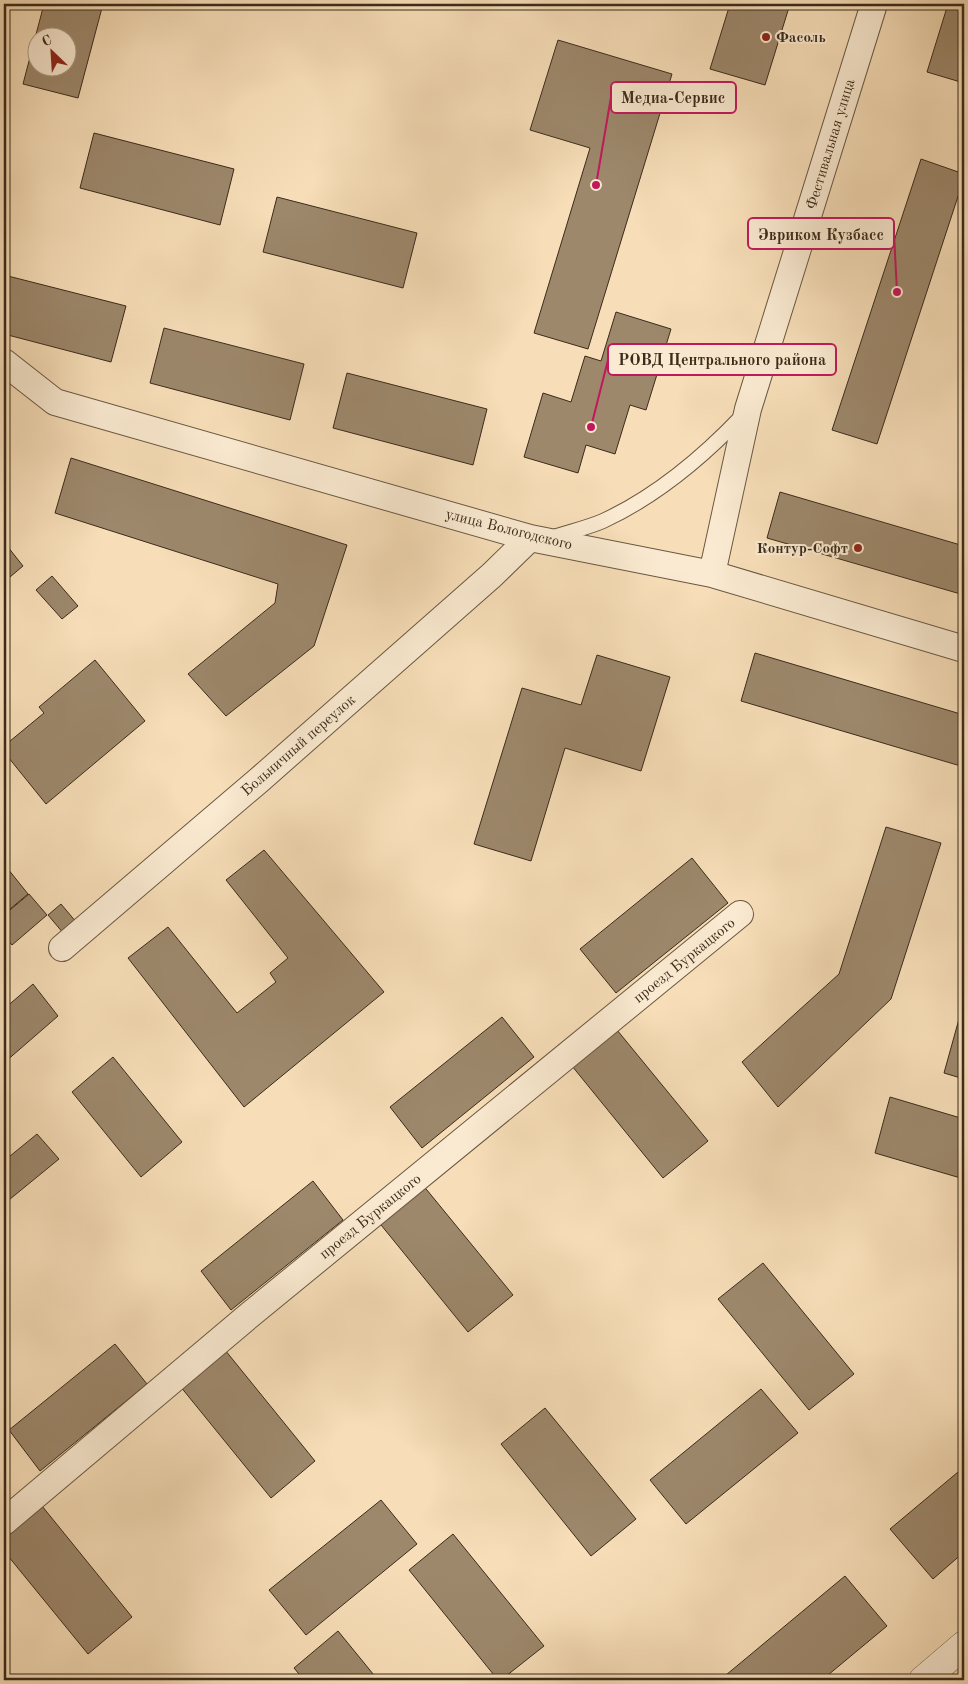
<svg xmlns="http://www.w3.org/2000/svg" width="968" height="1684" font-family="'Old Standard TT',serif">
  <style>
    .building { fill: #9d886c; stroke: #3b2b1a; fill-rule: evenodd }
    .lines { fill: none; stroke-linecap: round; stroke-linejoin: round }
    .service-casing { stroke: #6a5842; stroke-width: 16 }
    .minor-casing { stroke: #6a5842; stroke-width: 28 }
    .tertiary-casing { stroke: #6a5842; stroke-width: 29 }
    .service { stroke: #faead1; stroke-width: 14 }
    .minor { stroke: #faead1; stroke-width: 26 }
    .tertiary { stroke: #faead1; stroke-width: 28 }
    .poi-dot { fill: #8f2418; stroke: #faead1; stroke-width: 2 }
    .labels { text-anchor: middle; stroke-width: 4; stroke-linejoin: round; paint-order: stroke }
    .poi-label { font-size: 15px; font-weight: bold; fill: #3b2b1a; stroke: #faead1; text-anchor: start }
    .street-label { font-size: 15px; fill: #3b2b1a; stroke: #faead1 }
    .leader { fill: none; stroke: #c2185b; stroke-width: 2 }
    .callout-dot { fill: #c2185b; stroke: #faead1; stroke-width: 2 }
    .callout { fill: #faead1; stroke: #c2185b; stroke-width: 2 }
    .callout-label { font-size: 16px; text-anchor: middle; font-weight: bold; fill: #3b2b1a }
  </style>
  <rect width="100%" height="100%" fill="#f7deb8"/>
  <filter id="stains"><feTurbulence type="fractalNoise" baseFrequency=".004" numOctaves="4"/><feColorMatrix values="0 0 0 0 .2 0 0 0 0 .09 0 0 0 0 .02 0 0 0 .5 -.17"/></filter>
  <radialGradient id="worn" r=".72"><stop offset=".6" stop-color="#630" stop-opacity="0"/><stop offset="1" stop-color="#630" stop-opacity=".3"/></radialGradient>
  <path class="building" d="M44,4H103L78,98L23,84ZM38,38H68V68H38Z
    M730,4H790L765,85L710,69Z
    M948,4H964V83L927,72Z
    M558,40L672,74L588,349L534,333L590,148L530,130Z
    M94,133L234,169L220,225L80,188Z
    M921,159L964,174V178L877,444L832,430Z
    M277,197L417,233L403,288L263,252Z
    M4,275L126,306L111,362L4,334Z
    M616,312L671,329L646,410L630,405L615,454L586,445L578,473L524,457L543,393L571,402L585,356L601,361Z
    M164,328L304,364L290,420L150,383Z
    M347,373L487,409L473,465L333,428Z
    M71,458L347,545L314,646L226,716L188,674L275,603L278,584L55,513Z
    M780,492L964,546V595L767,538Z
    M4,542L23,566L4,582Z
    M52,576L78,606L62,619L36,590Z
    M755,653L964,715V767L741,701Z
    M597,655L670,677L641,771L565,748L531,861L474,844L522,688L581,705Z
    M95,660L145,721L46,804L4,752V746L44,713L39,707Z
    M886,827L941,843L891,999L778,1107L742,1062L839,974Z
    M264,850L384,992L244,1107L128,958L168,927L237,1013L276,982L270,973L288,958L226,880Z
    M692,858L728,903L616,993L580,949Z
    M4,864L28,894L4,914Z
    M29,894L47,915L12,945L4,936V915Z
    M61,904L77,923L64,934L48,915Z
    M33,984L58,1016L5,1062L4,1009Z
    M964,1001V1079L944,1073Z
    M502,1017L534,1057L422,1148L390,1107Z
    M617,1030L708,1141L663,1178L572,1066Z
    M113,1057L182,1142L141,1177L72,1092Z
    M890,1097L964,1119V1179L875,1153Z
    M37,1134L59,1159L4,1204V1161Z
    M313,1181L343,1220L231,1310L201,1271Z
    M422,1184L513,1295L468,1332L377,1220Z
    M763,1263L854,1374L809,1410L718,1299Z
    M115,1344L147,1384L40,1471L9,1430Z
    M225,1350L315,1461L271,1498L180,1386Z
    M761,1389L798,1433L686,1524L650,1480Z
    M545,1408L636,1519L591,1556L501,1444Z
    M964,1467V1552L933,1579L890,1529Z
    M381,1500L417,1544L306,1635L269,1590Z
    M42,1506L132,1617L88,1654L4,1551V1537Z
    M453,1534L544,1646L501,1680H498L409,1570Z
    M845,1576L887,1626L822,1680H720Z
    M338,1631L378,1680H304L294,1668Z"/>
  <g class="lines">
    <defs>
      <path id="service" d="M551,538C568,532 587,528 603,521C655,497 704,456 743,415"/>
      <path id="minor" d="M4,362L55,402L530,538L712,574L964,649
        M712,574L748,409L874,4
        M62,948L258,781L492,575L530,538
        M4,1522L252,1313L740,914"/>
      <path id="tertiary" d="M923,1680L964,1645"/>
    </defs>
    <use href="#service" class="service-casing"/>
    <use href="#minor" class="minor-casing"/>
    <use href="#tertiary" class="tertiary-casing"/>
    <use href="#service" class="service"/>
    <use href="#minor" class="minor"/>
    <use href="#tertiary" class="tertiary"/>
  </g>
  <g class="poi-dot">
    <circle cx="766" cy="37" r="5"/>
    <circle cx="858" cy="548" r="5"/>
  </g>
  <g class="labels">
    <g class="poi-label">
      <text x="776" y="42">Фасоль</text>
      <text x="848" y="553" text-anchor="end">Контур-Софт</text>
    </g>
    <g class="street-label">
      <text transform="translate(830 144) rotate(-73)" y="5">Фестивальная улица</text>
      <text transform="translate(509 529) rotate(14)" y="5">улица Вологодского</text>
      <text transform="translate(298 745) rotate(-41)" y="5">Больничный переулок</text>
      <text transform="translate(684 960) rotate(-39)" y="5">проезд Буркацкого</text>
      <text transform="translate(370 1216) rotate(-39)" y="5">проезд Буркацкого</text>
    </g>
  </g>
  <path class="leader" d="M596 185L611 97M897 292L894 234M591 427L608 360"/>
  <g class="callout-dot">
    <circle cx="596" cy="185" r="5"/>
    <circle cx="897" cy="292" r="5"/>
    <circle cx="591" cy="427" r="5"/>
  </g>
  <g class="callout">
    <rect x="611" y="82" width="125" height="31" rx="5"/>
    <rect x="748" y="218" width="146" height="31" rx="5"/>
    <rect x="608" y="344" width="228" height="31" rx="5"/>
  </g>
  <g class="callout-label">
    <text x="673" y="103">Медиа-Сервис</text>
    <text x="821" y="240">Эвриком Кузбасс</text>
    <text x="722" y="365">РОВД Центрального района</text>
  </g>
  <rect width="968" height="1684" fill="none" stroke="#f7deb8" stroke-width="20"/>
  <rect x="5" y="5" width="958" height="1674" fill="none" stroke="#3b2b1a" stroke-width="2.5"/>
  <rect x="10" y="10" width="948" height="1664" fill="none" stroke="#3b2b1a"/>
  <g transform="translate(52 52) rotate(335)"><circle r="24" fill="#faead1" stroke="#ae9e88"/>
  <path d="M0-4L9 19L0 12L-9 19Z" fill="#8f2418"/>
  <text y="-8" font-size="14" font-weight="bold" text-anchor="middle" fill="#3b2b1a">С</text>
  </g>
  <rect width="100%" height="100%" filter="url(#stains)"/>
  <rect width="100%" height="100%" fill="url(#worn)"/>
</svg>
